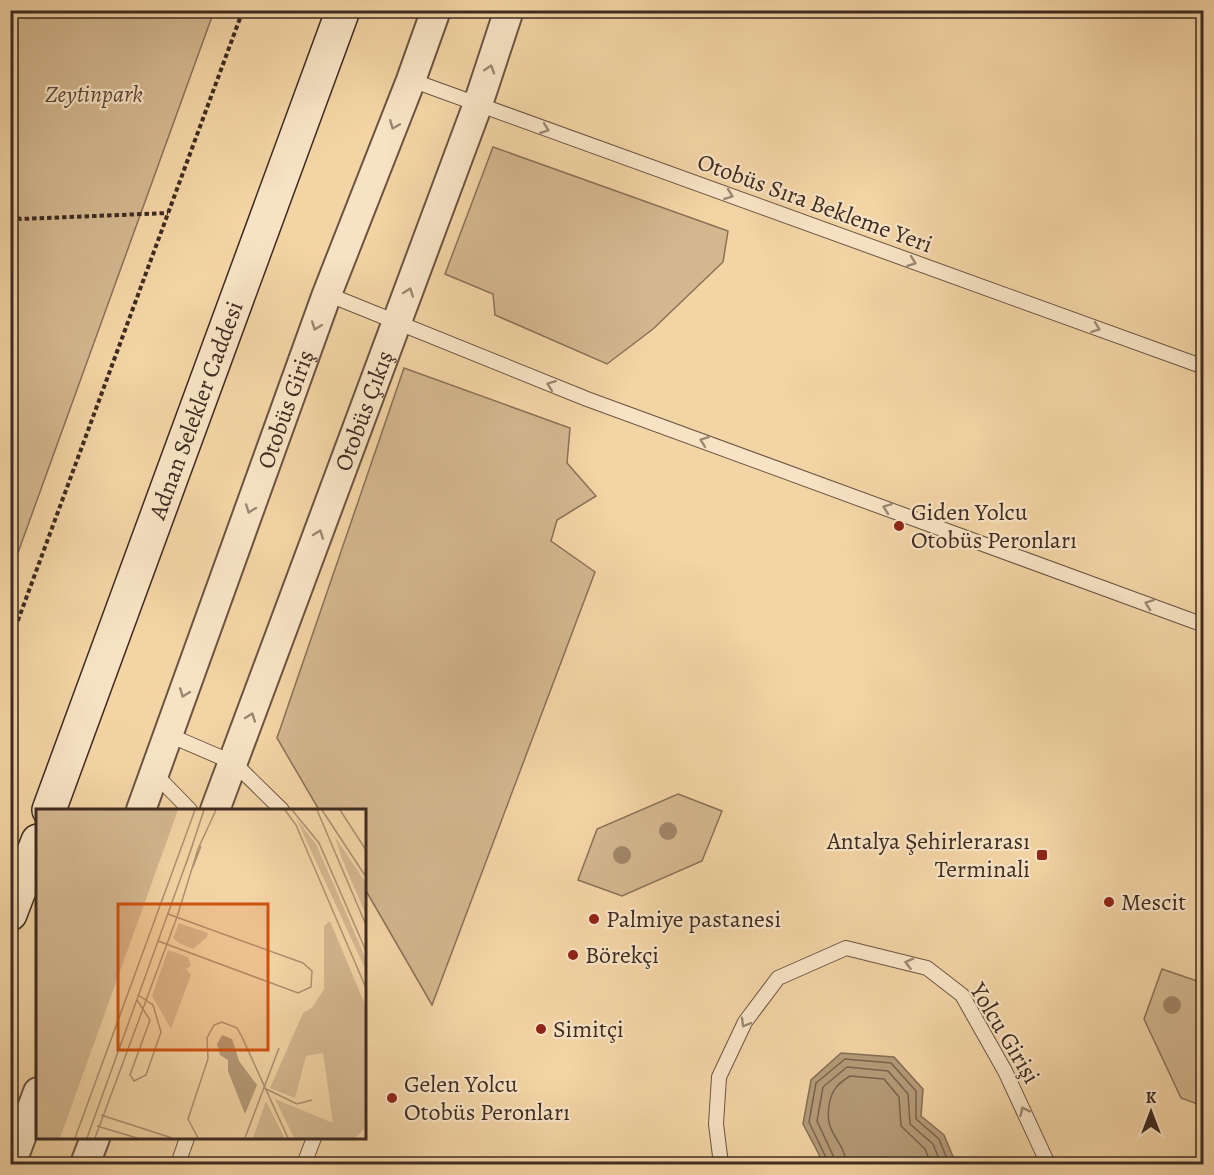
<svg xmlns="http://www.w3.org/2000/svg" width="1214" height="1175" font-family="Alegreya,serif">
  <style>
    .green { fill: #d4b78f; stroke: #897158; stroke-width: 1.5 }
    .water { fill: #b59b78; stroke: #856e55; stroke-width: 1.5 }
    .lines { fill: none; stroke-linecap: round; stroke-linejoin: round }
    .shore { stroke: #7a634c; stroke-width: 1.5 }
    .service-casing { stroke: #6b5542; stroke-width: 16 }
    .minor-casing { stroke: #6b5542; stroke-width: 32 }
    .secondary-casing { stroke: #3e2b21; stroke-width: 36 }
    .path { stroke: #3e2b21; stroke-width: 4; stroke-dasharray: 4.5 3; stroke-linecap: butt }
    .service { stroke: #f7e3c4; stroke-width: 14 }
    .minor { stroke: #f7e3c4; stroke-width: 28 }
    .secondary { stroke: #f7e3c4; stroke-width: 33 }
    .tree { fill: #a08668 }
    .oneway { stroke: #9a8772 }
    .poi-dot { fill: #8f2418; stroke: #f7e3c4; stroke-width: 2 }
    .labels { text-anchor: middle; stroke-width: 4.5; stroke-linejoin: round; paint-order: stroke }
    .park-label { font-size: 24px; font-style: italic; fill: #5c4737; stroke: #f7e3c4 }
    .street-label { font-size: 24px; fill: #3e2b21; stroke: #f7e3c4 }
    .poi-label { font-size: 24px; fill: #3e2b21; stroke: #f7e3c4; text-anchor: start }
    .inset-road { fill: none; stroke: #ab9070; stroke-width: 1.5 }
    .view { fill: #ce520f; fill-opacity: 0.15; stroke: #ce520f; stroke-width: 3 }
    .inset-edge { fill: none; stroke: #3e2b21; stroke-width: 3 }
  </style>
  <rect width="100%" height="100%" fill="#f3d4a5"/>
  <filter id="stains"><feTurbulence type="fractalNoise" baseFrequency=".00333" numOctaves="4"/><feColorMatrix values="0 0 0 0 .2 0 0 0 0 .09 0 0 0 0 .02 0 0 0 .5 -.17"/></filter>
  <radialGradient id="worn" r=".72"><stop offset=".6" stop-color="#630" stop-opacity="0"/><stop offset="1" stop-color="#630" stop-opacity=".3"/></radialGradient>
  <path class="green" d="M10,11H214L11,572H10Z
    M493,147L728,231L723,262L653,329L607,364L495,315L493,294L445,274Z
    M404,368L570,428L567,463L596,496L557,520L551,541L595,572L432,1005L365,889L364,810H319L277,738Z
    M678,794L722,811L702,861L622,896L578,880L597,829Z
    M1162,969L1203,983V1106L1181,1098L1144,1019Z"/>
  <path class="water" d="M841,1053L894,1057L923,1089L921,1116L944,1135L956,1164H824L803,1124L811,1080Z"/>
  <g class="lines">
    <path class="shore" d="M829,1164L809,1122L816,1083L845,1059L891,1063L916,1091V1119L939,1139L949,1164
      M837,1164L817,1121L823,1087L847,1067L888,1071L908,1094L910,1124L933,1144L941,1164
      M846,1164C845,1140 824,1135 829,1106C831,1091 837,1084 850,1076L884,1079L899,1097L901,1126L925,1149L931,1164"/>
    <defs>
      <path id="service" d="M411,80L1204,367
        M327,294L587,399L1204,625
        M169,735L234,763L282,810
        M154,773L190,810
        M178,1164L187,1138
        M304,1164L314,1138
        M721,1164L716,1124L719,1077L745,1022L778,978L846,948L927,968L962,995L1005,1071L1048,1164"/>
      <g id="minor">
        <path id="s1" d="M141,810L327,294L411,80L436,10"/>
        <path id="s2" d="M215,810L478,104L509,10"/>
        <path d="M11,1164L38,1092"/>
        <path d="M85,1164L95,1138"/>
      </g>
      <g id="secondary">
        <path id="s3" d="M49,810L343,10"/>
        <path d="M10,914L38,841"/>
      </g>
    </defs>
    <use href="#service" class="service-casing"/>
    <use href="#minor" class="minor-casing"/>
    <use href="#secondary" class="secondary-casing"/>
    <path class="path" d="M10,34L16,37
      M10,216L21,219L168,213
      M10,642L243,10"/>
    <use href="#service" class="service"/>
    <use href="#minor" class="minor"/>
    <use href="#secondary" class="secondary"/>
  </g>
  <g class="tree">
    <circle cx="668" cy="831" r="9"/>
    <circle cx="622" cy="855" r="9"/>
    <circle cx="1172" cy="1005" r="9"/>
  </g>
  <defs><path id="oneway-chevron" d="M-2-3.5L2.5 0L-2 3.5" fill="none" stroke-width="1.6" stroke-linecap="round" stroke-linejoin="round" transform="scale(1.5)"/></defs>
  <g class="oneway">
    <use href="#oneway-chevron" transform="translate(490 69) rotate(-72)"/>
    <use href="#oneway-chevron" transform="translate(394 125) rotate(112)"/>
    <use href="#oneway-chevron" transform="translate(545 129) rotate(20)"/>
    <use href="#oneway-chevron" transform="translate(729 195) rotate(20)"/>
    <use href="#oneway-chevron" transform="translate(912 262) rotate(20)"/>
    <use href="#oneway-chevron" transform="translate(409 292) rotate(-70)"/>
    <use href="#oneway-chevron" transform="translate(316 326) rotate(110)"/>
    <use href="#oneway-chevron" transform="translate(1096 328) rotate(20)"/>
    <use href="#oneway-chevron" transform="translate(551 385) rotate(-159)"/>
    <use href="#oneway-chevron" transform="translate(704 441) rotate(-160)"/>
    <use href="#oneway-chevron" transform="translate(887 508) rotate(-160)"/>
    <use href="#oneway-chevron" transform="translate(250 509) rotate(110)"/>
    <use href="#oneway-chevron" transform="translate(319 534) rotate(-70)"/>
    <use href="#oneway-chevron" transform="translate(1149 604) rotate(-160)"/>
    <use href="#oneway-chevron" transform="translate(184 693) rotate(110)"/>
    <use href="#oneway-chevron" transform="translate(251 717) rotate(-70)"/>
    <use href="#oneway-chevron" transform="translate(909 963) rotate(-166)"/>
    <use href="#oneway-chevron" transform="translate(745 1023) rotate(120)"/>
    <use href="#oneway-chevron" transform="translate(1024 1111) rotate(-115)"/>
  </g>
  <g class="poi-dot">
    <circle cx="899" cy="526" r="6"/>
    <rect x="1036" y="849" width="12" height="12" rx="3"/>
    <circle cx="1109" cy="902" r="6"/>
    <circle cx="594" cy="919" r="6"/>
    <circle cx="573" cy="955" r="6"/>
    <circle cx="541" cy="1029" r="6"/>
    <circle cx="392" cy="1098" r="6"/>
  </g>
  <g class="labels">
    <g class="park-label">
      <text x="94" y="102">Zeytinpark</text>
    </g>
    <g class="street-label">
      <text transform="translate(815 203) rotate(20)" y="8">Otobüs Sıra Bekleme Yeri</text>
      <text dy="8" stroke="none"><textPath href="#s1" startOffset="426">Otobüs Giriş</textPath></text>
      <text dy="8" stroke="none"><textPath href="#s3" startOffset="426">Adnan Selekler Caddesi</textPath></text>
      <text dy="8" stroke="none"><textPath href="#s2" startOffset="426">Otobüs Çıkış</textPath></text>
      <text transform="translate(1005 1033) rotate(59)" y="8">Yolcu Girişi</text>
    </g>
    <g class="poi-label">
      <text x="911" y="520">Giden Yolcu<tspan x="911" dy="28">Otobüs Peronları</tspan></text>
      <text x="1030" y="849" text-anchor="end">Antalya Şehirlerarası<tspan x="1030" dy="28">Terminali</tspan></text>
      <text x="1121" y="910">Mescit</text>
      <text x="606" y="927">Palmiye pastanesi</text>
      <text x="585" y="963">Börekçi</text>
      <text x="553" y="1037">Simitçi</text>
      <text x="404" y="1092">Gelen Yolcu<tspan x="404" dy="28">Otobüs Peronları</tspan></text>
    </g>
  </g>
  <g transform="translate(36 809)">
    <rect width="330" height="330" fill="#f3d4a5"/>
    <path d="M0,1H142L24,329H0ZM260,9L280,35L330,150V162ZM299,28L330,74V106L306,50ZM294,112L330,198V309L328,320L319,329H258L239,290L297,314L287,244L270,247L259,289L234,279L267,204L276,199L288,180V117ZM143,114L172,124L171,128L157,140L143,134L137,129ZM132,141L152,148L155,157L150,160L155,166L135,220L116,187ZM230,292L248,328L249,329H217Z" fill="#d4b78f"/>
    <path d="M186,226L196,230L203,252L221,276L209,305L192,262V251L184,246L181,235Z" fill="#b59b78"/>
    <path class="inset-road" d="M249,1L260,16L330,179M256,1L283,34L330,142M281,1L330,116M286,1L330,68M304,1L330,41M150,55L168,1M157,58L165,37M122,132L262,184L275,178L276,162L267,154L132,105M101,191L114,211L94,266L98,272L110,266L125,223L117,196L102,186M228,279L261,295L276,291M65,306L136,329M61,317L101,329M39,329L159,1M51,329L157,35M59,329L141,108L162,40L180,1M162,329L152,310L172,250L171,229L178,216L186,213L201,219L206,228L252,329M209,329L243,239"/>
    <path class="view" d="M82,95H232V241H82Z"/>
    <rect width="330" height="330" class="inset-edge"/>
  </g>
  <rect width="1214" height="1175" fill="none" stroke="#f3d4a5" stroke-width="36"/>
  <rect x="12" y="12" width="1190" height="1151" fill="none" stroke="#3e2b21" stroke-width="3"/>
  <rect x="18" y="18" width="1178" height="1139" fill="none" stroke="#3e2b21" stroke-width="1.5"/>
  <g transform="translate(1151 1112)" stroke="#f7e3c4" stroke-width="4.5" paint-order="stroke">
  <path d="M0-4.5L10 22L0 15L-10 22Z" fill="#3e2b21"/>
  <text y="-9" font-size="16" font-weight="bold" text-anchor="middle" fill="#3e2b21">K</text>
  </g>
  <rect width="100%" height="100%" filter="url(#stains)"/>
  <rect width="100%" height="100%" fill="url(#worn)"/>
</svg>
